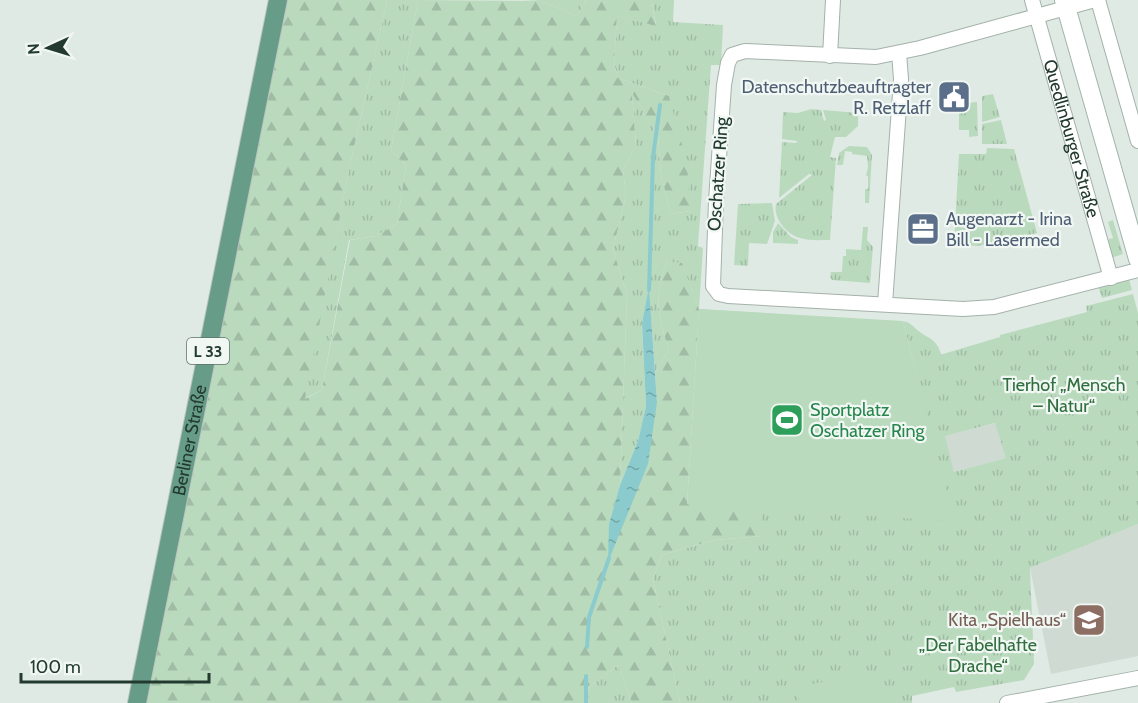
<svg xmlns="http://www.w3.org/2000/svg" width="1138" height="703" font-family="Cabin,sans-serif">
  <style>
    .built { fill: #cfdad3 }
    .grass { fill: url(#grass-tufts); fill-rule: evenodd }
    .forest { fill: url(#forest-firs) }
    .garden { fill: #badabe }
    .water { fill: url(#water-ripples) }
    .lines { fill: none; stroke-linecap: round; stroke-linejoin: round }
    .stream { stroke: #8bcbcd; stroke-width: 4 }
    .street-casing { stroke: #a3b2aa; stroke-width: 16 }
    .secondary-casing { stroke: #a0b5ab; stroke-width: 20 }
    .primary-casing { stroke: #bdc4c1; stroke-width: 20 }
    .street { stroke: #fff; stroke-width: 14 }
    .secondary { stroke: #fff; stroke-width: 18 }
    .primary { stroke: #679d88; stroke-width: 18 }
    .labels { text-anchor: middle; stroke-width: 4.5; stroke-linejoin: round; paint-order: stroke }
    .shield { fill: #f1f7f3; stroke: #60736a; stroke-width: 1.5 }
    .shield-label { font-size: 16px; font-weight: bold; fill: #223a30 }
    .service-label { font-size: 18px; fill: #4e5e75; stroke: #f1f7f3; text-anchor: end }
    .street-label { font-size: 18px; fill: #223a30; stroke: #f1f7f3 }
    .park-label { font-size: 18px; fill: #2f6e3e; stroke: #f1f7f3 }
    .leisure-label { font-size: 18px; fill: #27864d; stroke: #f1f7f3; text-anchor: start }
    .education-label { font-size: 18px; fill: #785e54; stroke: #f1f7f3; text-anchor: end }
  </style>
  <defs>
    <pattern id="grass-tufts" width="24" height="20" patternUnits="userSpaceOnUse" patternTransform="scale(1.5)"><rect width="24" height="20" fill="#badabe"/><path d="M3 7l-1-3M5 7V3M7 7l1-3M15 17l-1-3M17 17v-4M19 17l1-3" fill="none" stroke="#a0bca4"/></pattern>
    <pattern id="forest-firs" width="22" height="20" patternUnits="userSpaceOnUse" patternTransform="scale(1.5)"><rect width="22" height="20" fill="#badabe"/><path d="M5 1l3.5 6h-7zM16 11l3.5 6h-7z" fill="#a0bca4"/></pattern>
    <pattern id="water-ripples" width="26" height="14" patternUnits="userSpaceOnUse" patternTransform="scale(1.5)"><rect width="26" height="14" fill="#8bcbcd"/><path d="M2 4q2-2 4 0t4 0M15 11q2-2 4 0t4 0" fill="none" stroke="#71a6a7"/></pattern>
  </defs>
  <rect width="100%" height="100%" fill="#e0eae4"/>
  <path class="built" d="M996,423L1007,458L954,472L944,436Z
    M1138,524V656L1051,674L1030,568Z"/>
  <path class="grass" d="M387,0H418L391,150L406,165L397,224L376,236L349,240L322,390L304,399L349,170Z
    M522,0H586L577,16L541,1Z
    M656,0H674L673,22L723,25L721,65H711L698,246L703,248L699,309L808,316V321L697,348L699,309L682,264L667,261C654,298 657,313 669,350L655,372L649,290L642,323L646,406L638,441L620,485L627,295L613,249L626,195L623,170L636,146L632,92L658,136L661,175L671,214L690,211L669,96L618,78L614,63L617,16L656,25L652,2Z
    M993,94L1000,117L982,122V96Z
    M977,102L978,136L969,137V130H959V104Z
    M811,109L821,110L824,121L826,120L823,110L858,113V126L846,137H835L830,157L836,158L830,240C821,240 809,241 800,238C786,234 773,218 776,204L812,175L809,174L779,198L782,142L796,143L797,141L782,139L783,112L798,113Z
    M1001,120L1007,144H982V124Z
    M849,146L867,147L872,155L869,203H865V189H868V176H866L868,167L867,156L852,154V152L845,151L843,165H837L839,153Z
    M987,148L1014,149L1037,233L978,246L954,244L959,154H986Z
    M772,203L775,221L767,244L749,243L748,266L734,265L738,204Z
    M1113,220L1123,254L1111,258L1106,240L1113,238L1108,222Z
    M778,223L791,237L798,240V244L773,243V232Z
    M863,227H868L867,240L873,247L870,283L832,280L830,277L831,272H842L843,256H846V249L861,250Z
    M1129,279L1132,290L1102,298L1098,286Z
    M1133,294L1138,313V524L1030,568L1034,664L1024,680L956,692L954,687L912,696V703H680L653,579L662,555L714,540L763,536L687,504L916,372L903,321C912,323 913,327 920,332C930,339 937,340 941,354H943L1000,337V335L1087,312L1086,306ZM995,423L1006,458L954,472L945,436Z
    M618,665L632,703H586L589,687Z"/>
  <path class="forest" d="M286,0H387L349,170L305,399L322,390L350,240L376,236L397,224L406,165L391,150L418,0L541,1L577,16L586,0H656L652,3L656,26L617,16L614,63L618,78L669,96L687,163L690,211L671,214L661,175L658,136L632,93L636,146L623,170L626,195L613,249L627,295L620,485L609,525L657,402L655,372L669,350C657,313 654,298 667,261L682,263L699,309L687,504L760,509L763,536L714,540L662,555L653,579L680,703H632L618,665L589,687L586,703H144Z"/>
  <path class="garden" d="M699,309L903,321L954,519L948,521L687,504Z
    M891 656a11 11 0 1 1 22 0a11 11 0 1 1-22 0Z
    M880,671L886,703H784L799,700L797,687Z"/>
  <path class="water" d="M649,287L657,402L648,464L608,562L609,524L620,485L638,441L646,406L642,323Z"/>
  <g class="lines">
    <path class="stream" d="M649,290L653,157L660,105
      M587,647L589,617L609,558
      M586,676V703"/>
    <defs>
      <g id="street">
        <path id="s1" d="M1032,0L1111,278"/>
        <path d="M1095,0L920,48L876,57L745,51L732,55L728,63L724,85L716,201L713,286L719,294L728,296L963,309L994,307L1138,270"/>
        <path d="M1098,0L1138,141"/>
        <path d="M830,56L833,0"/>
        <path d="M885,304L901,79L899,53"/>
        <path d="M1007,703L1138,678"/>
      </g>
      <path id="secondary" d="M1064,0L1138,259"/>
      <g id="primary">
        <path id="s2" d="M137,703L278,0"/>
      </g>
    </defs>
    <use href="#street" class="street-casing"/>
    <use href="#secondary" class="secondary-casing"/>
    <use href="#primary" class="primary-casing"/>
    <use href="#street" class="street"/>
    <use href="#secondary" class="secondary"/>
    <use href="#primary" class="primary"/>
  </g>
  <defs>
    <symbol id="civic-square" viewBox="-11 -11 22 22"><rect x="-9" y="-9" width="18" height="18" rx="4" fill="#5c6f8a" stroke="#f1f7f3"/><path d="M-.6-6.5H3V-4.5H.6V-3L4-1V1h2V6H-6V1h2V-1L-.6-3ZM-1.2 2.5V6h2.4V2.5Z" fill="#fff"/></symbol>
    <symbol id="office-square" viewBox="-11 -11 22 22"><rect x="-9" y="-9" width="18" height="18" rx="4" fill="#5c6f8a" stroke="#f1f7f3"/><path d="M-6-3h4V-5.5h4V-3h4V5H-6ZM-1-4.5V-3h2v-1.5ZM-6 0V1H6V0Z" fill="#fff"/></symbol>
    <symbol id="stadium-square" viewBox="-11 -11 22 22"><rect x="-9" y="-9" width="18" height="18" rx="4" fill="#2e9e5b" stroke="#f1f7f3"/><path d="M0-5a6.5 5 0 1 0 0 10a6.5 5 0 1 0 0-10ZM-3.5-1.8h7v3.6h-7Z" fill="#fff"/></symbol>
    <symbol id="school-square" viewBox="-11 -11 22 22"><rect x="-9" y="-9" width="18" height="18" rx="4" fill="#8d6e63" stroke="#f1f7f3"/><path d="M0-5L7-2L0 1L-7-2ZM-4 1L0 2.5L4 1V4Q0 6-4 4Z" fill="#fff"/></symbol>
  </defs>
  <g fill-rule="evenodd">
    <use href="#civic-square" x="935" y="78" width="38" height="38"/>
    <use href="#office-square" x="904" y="210" width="38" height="38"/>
    <use href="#stadium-square" x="768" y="401" width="38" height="38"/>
    <use href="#school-square" x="1070" y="601" width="38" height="38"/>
  </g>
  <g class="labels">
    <rect class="shield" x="187" y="338" width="42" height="26" rx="4.5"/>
    <g class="shield-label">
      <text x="208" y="357">L 33</text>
    </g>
    <g class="service-label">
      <text x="931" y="93">Datenschutzbeauftragter<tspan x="931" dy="21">R. Retzlaff</tspan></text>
      <text x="946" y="225" text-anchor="start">Augenarzt - Irina<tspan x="946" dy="21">Bill - Lasermed</tspan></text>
    </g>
    <g class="street-label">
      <text dy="6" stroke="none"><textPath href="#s1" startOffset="144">Quedlinburger Straße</textPath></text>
      <text transform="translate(718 174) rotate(-86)" y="6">Oschatzer Ring</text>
      <text dy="6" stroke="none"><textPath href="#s2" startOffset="268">Berliner Straße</textPath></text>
    </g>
    <g class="park-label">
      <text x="1064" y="391">Tierhof „Mensch<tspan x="1064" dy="21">– Natur“</tspan></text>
      <text x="978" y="651">„Der Fabelhafte<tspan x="978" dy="21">Drache“</tspan></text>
    </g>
    <g class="leisure-label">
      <text x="810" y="416">Sportplatz<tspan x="810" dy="21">Oschatzer Ring</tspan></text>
    </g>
    <g class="education-label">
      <text x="1066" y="626">Kita „Spielhaus“</text>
    </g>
  </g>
  <g transform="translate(48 48) rotate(266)" stroke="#f1f7f3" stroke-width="4.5" paint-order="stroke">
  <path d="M0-4.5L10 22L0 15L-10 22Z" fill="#223a30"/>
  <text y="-9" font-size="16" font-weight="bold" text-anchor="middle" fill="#223a30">N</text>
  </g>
  <path d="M21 673v9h188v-9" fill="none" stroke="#223a30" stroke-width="3"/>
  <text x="30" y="673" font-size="18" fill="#223a30" stroke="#f1f7f3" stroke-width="4.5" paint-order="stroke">100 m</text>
</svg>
